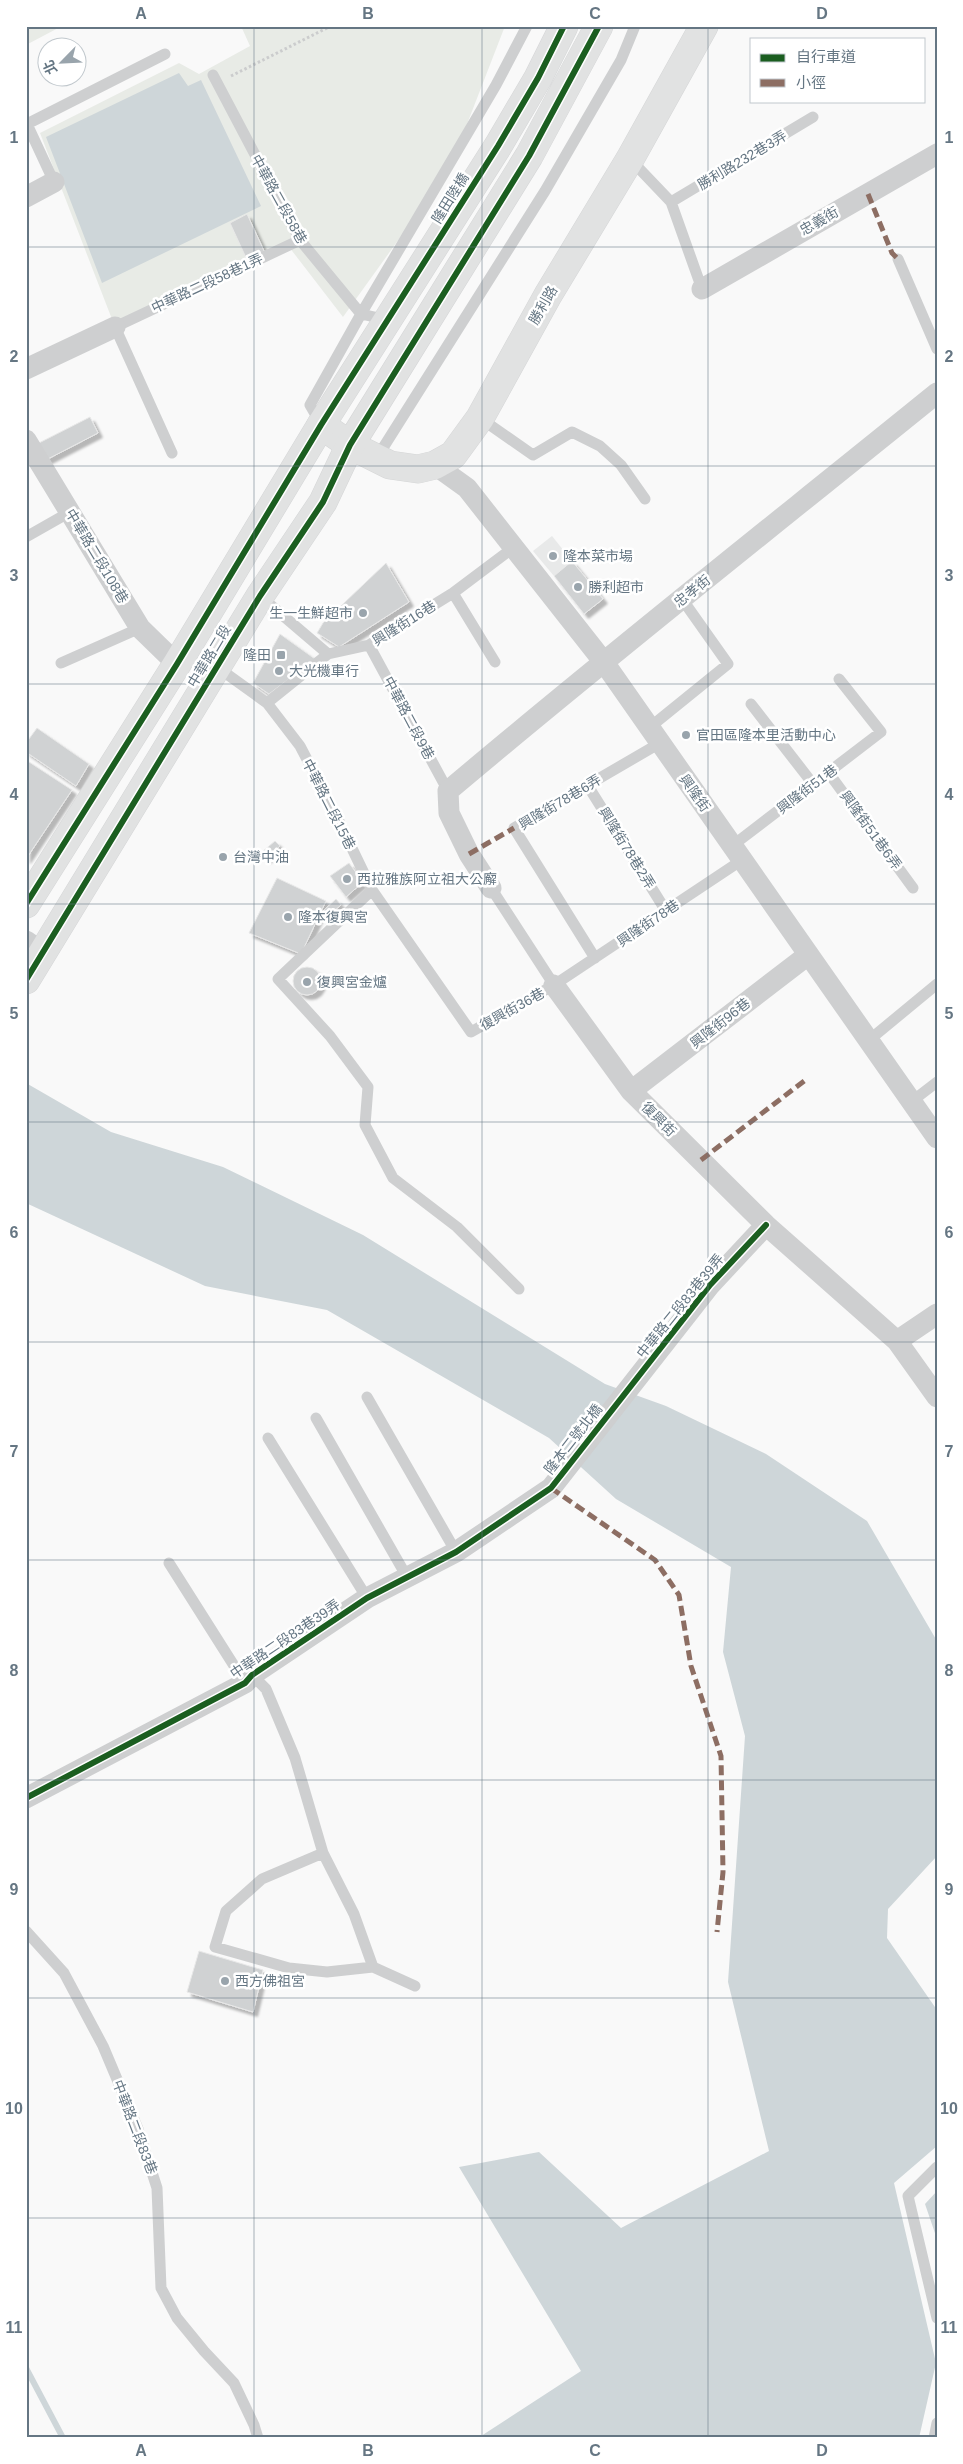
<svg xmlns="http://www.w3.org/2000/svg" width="963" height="2464" font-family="Helvetica,'Noto Sans TC',sans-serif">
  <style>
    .built { fill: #e8e9e9 }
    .green { fill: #e8ebe6 }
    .water { fill: #ced6d9 }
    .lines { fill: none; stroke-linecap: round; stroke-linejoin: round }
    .stream { stroke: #ced6d9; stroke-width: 6 }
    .building { fill: #d0d2d3; stroke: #e8e8e8; filter: url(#shadow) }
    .secondary-casing { stroke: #d5d6d7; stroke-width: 29 }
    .primary-casing { stroke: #d5d6d7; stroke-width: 29 }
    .path { stroke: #cbcccd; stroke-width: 3; stroke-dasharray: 2.5 2.5; stroke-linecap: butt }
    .service { stroke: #cecfd0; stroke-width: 11 }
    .minor { stroke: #cecfd0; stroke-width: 21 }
    .secondary { stroke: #e1e2e2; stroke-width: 28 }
    .primary { stroke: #e1e2e2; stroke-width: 28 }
    .quiet { stroke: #8d6e63; stroke-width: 5; stroke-dasharray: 10 5; stroke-linecap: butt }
    .cycleway-casing { stroke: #fff; stroke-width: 9 }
    .cycleway { stroke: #1b5e20; stroke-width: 6 }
    .grid { fill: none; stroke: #657683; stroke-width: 1; stroke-opacity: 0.55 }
    .poi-dot { fill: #99a4ac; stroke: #fff; stroke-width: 2 }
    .labels { text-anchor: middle; stroke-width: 5; stroke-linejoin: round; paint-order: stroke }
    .street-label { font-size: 14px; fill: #657683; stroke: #fff }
    .poi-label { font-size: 14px; fill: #657683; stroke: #fff; text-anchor: start }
    .neatline { fill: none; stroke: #657683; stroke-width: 2 }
    .grid-label { font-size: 16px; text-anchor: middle; font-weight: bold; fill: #657683 }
  </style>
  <defs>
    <filter id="shadow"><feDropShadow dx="4.5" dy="4.5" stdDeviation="1" flood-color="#0004"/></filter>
  </defs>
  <rect width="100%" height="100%" fill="#f9f9f9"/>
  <path class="built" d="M552,536L572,561L554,576L533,551Z"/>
  <path class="green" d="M26,26H62L26,45Z
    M241,26H505L450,168L343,317L286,243L115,327L40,133L179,63L199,74L250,46Z"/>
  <path class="water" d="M179,73L188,86L201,80L261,206L102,283L46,137Z
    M26,1083L111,1132L223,1167L363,1235L605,1384L666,1406L766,1454L867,1521L937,1641V1856L888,1909L887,1938L937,2010V2146L894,2183L936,2363L919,2438H478L581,2371L459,2167L539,2152L621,2228L769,2151L728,1982L745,1736L723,1652L731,1567L616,1499L549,1438L327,1310L205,1286L26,1203Z
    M937,2191V2239L925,2204Z"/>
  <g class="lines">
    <path class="stream" d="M26,2368L63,2438"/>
  </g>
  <path class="building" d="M247,214L265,253L248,262L230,223Z
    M90,417L98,433L42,462L33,446Z
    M572,561L603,599L584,614L554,576Z
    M386,563L409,602L339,647L317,633L323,623Z
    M280,634L315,659L269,694L253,683Z
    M37,728L89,764L76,786L26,752V743Z
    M26,760L72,790L26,859Z
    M275,841L280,846L266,859L262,852Z
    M349,863L363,882L346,897L330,876Z
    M277,878L326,901L301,954L249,933Z
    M336,899L341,905L327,917L323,911Z
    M293 981a14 14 0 1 1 28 0a14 14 0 1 1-28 0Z
    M199,1951L263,1970L253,2012L187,1992Z"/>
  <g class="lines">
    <defs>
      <path id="secondary" d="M321,425L350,445L390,465L418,469L435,465L453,455L480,418L548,295L630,159L704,26"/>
      <path id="primary" d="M26,904L177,664L321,425L498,146L538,78L564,26
        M26,980L260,596L323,502L350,445L529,156L599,26"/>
    </defs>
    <use href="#secondary" class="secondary-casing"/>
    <use href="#primary" class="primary-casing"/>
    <path class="path" d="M231,76L331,26"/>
    <path class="service" d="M213,75L300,240L361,314L388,320
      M630,159L671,202L702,289
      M54,182L27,124L165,54
      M671,202L813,117
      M898,259L937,349
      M480,418L533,455L572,432L600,446L621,465L645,499
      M321,424L310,405L361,314L496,85L527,26
      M172,453L115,327L300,240
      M376,459L545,191L621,60L635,26
      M26,537L70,512
      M453,593L495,662
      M260,596L328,654
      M369,645L448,791
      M61,663L140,628
      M217,667L267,703L328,654L369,645L453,593L514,547
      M267,703L300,746L335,813L372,890L471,1032L554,985L742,860
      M751,704L813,784
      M649,728L728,664L682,599
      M828,772L913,888
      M588,786L666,911
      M732,846L881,732L839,679
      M491,888L554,985
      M372,890L278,979L330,1036L368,1087L365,1125L393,1178L457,1227L519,1289
      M595,958L514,828L660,743
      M868,1041L937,984
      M911,1102L937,1082
      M367,1397L456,1552
      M316,1418L407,1577
      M268,1438L367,1598
      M169,1563L245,1683
      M252,1675L266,1689L295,1758L323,1853L354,1914L373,1967
      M323,1853L262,1879L226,1911L215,1947L289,1968L327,1972L373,1967L415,1986
      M26,1931L64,1973L103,2046L138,2129L157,2188L161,2288L177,2318L204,2351L234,2383L254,2425L258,2438
      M937,2167L908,2196L937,2318
      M934,2438L937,2423"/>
    <path class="minor" d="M26,197L54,182
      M702,289L937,154
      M26,369L115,327
      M26,440L140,628L177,664
      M435,465L467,488L603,661L937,1138
      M491,888L469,854L449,813L448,791C609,655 774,525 937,393
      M26,941L42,952
      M554,985L631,1091L766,1225L897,1341L937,1397
      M631,1091L808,955
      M897,1341L937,1314
      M26,1798L245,1683L252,1675L367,1598L456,1552L551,1488L710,1285L766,1225"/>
    <use href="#secondary" class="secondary"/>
    <use href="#primary" class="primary"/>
    <path class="quiet" d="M868,194L892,253L898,259
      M469,854L514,828
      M701,1160L808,1078
      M551,1488L655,1560L679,1595L691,1666L721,1756L723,1872L717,1932"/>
    <defs>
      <path id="cycleway" d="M26,904L177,664L321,425L498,146L538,78L564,26
        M26,980L260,596L323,502L350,445L529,156L599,26
        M26,1798L245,1683L252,1675L367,1598L456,1552L551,1488L710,1285L766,1225"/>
    </defs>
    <use href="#cycleway" class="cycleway-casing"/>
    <use href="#cycleway" class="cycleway"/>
  </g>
  <path class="grid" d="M254,26V2438M482,26V2438M708,26V2438M26,247H937M26,466H937M26,684H937M26,904H937M26,1122H937M26,1342H937M26,1560H937M26,1780H937M26,1998H937M26,2218H937"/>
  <g class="poi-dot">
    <circle cx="553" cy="556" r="5"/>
    <circle cx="578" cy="587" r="5"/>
    <circle cx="363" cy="613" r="5"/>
    <rect x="276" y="650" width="10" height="10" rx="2.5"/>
    <circle cx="279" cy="671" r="5"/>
    <circle cx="686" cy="735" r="5"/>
    <circle cx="223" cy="857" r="5"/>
    <circle cx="347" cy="879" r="5"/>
    <circle cx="288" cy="917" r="5"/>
    <circle cx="307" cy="982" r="5"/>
    <circle cx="225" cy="1981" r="5"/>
  </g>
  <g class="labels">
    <g class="street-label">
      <text transform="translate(742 160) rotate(-31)" y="5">勝利路232巷3弄</text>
      <text transform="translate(450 198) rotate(-58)" y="5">隆田陸橋</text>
      <text transform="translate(279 199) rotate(61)" y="5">中華路二段58巷</text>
      <text transform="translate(819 221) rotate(-30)" y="5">忠義街</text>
      <text transform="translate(207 283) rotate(-25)" y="5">中華路二段58巷1弄</text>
      <text transform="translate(543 305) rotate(-60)" y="5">勝利路</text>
      <text transform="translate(97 556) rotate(59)" y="5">中華路二段108巷</text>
      <text transform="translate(692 591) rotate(-39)" y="5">忠孝街</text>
      <text transform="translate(404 623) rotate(-32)" y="5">興隆街16巷</text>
      <text transform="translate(209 656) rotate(-59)" y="5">中華路二段</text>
      <text transform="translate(409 718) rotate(62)" y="5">中華路二段9巷</text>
      <text transform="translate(807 789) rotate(-37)" y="5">興隆街51巷</text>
      <text transform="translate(695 793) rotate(55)" y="5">興隆街</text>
      <text transform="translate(560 802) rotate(-31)" y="5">興隆街78巷6弄</text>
      <text transform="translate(329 804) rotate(63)" y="5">中華路二段15巷</text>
      <text transform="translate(871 830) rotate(54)" y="5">興隆街51巷6弄</text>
      <text transform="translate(627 848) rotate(58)" y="5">興隆街78巷2弄</text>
      <text transform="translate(648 923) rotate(-34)" y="5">興隆街78巷</text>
      <text transform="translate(512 1009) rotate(-29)" y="5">復興街36巷</text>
      <text transform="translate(720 1023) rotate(-38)" y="5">興隆街96巷</text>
      <text transform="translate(659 1119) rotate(45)" y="5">復興街</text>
      <text transform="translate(680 1306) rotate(-51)" y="5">中華路二段83巷39弄</text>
      <text transform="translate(573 1439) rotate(-52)" y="5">隆本二號北橋</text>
      <text transform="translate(285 1639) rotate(-34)" y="5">中華路二段83巷39弄</text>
      <text transform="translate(135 2127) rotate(69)" y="5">中華路二段83巷</text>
    </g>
    <g class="poi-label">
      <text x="563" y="561">隆本菜市場</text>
      <text x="588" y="592">勝利超市</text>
      <text x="353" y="618" text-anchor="end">生一生鮮超市</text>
      <text x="271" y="660" text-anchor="end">隆田</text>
      <text x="289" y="676">大光機車行</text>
      <text x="696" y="740">官田區隆本里活動中心</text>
      <text x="233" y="862">台灣中油</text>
      <text x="357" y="884">西拉雅族阿立祖大公廨</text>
      <text x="298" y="922">隆本復興宮</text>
      <text x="317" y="987">復興宮金爐</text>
      <text x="235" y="1986">西方佛祖宮</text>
    </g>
  </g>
  <rect width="963" height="2464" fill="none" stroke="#ffffff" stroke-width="55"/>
  <rect x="750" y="38" width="175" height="65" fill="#ffffff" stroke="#c1c8cd"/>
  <rect x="760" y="54" width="25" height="8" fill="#1b5e20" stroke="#c1c8cd"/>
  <text x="796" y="62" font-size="15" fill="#657683">自行車道</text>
  <rect x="760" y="79" width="25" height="8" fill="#8d6e63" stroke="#c1c8cd"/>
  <text x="796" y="88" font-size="15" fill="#657683">小徑</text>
  <g transform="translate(62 62) rotate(246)"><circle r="24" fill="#ffffff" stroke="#c1c8cd"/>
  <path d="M0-4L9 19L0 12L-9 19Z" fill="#99a4ac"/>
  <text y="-8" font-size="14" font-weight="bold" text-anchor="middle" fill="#657683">北</text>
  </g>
  <rect x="28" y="28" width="908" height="2408" class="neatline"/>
  <g class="grid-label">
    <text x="141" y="19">A</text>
    <text x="368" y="19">B</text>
    <text x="595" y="19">C</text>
    <text x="822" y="19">D</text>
    <text x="14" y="143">1</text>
    <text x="949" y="143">1</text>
    <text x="14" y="362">2</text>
    <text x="949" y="362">2</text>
    <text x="14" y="581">3</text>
    <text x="949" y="581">3</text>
    <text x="14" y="800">4</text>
    <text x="949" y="800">4</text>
    <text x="14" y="1019">5</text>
    <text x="949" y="1019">5</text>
    <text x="14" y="1238">6</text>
    <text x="949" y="1238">6</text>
    <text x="14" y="1457">7</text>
    <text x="949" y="1457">7</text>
    <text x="14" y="1676">8</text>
    <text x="949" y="1676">8</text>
    <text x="14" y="1895">9</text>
    <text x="949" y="1895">9</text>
    <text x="14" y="2114">10</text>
    <text x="949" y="2114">10</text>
    <text x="14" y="2333">11</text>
    <text x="949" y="2333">11</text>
    <text x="141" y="2456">A</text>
    <text x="368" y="2456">B</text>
    <text x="595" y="2456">C</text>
    <text x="822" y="2456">D</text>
  </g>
</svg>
